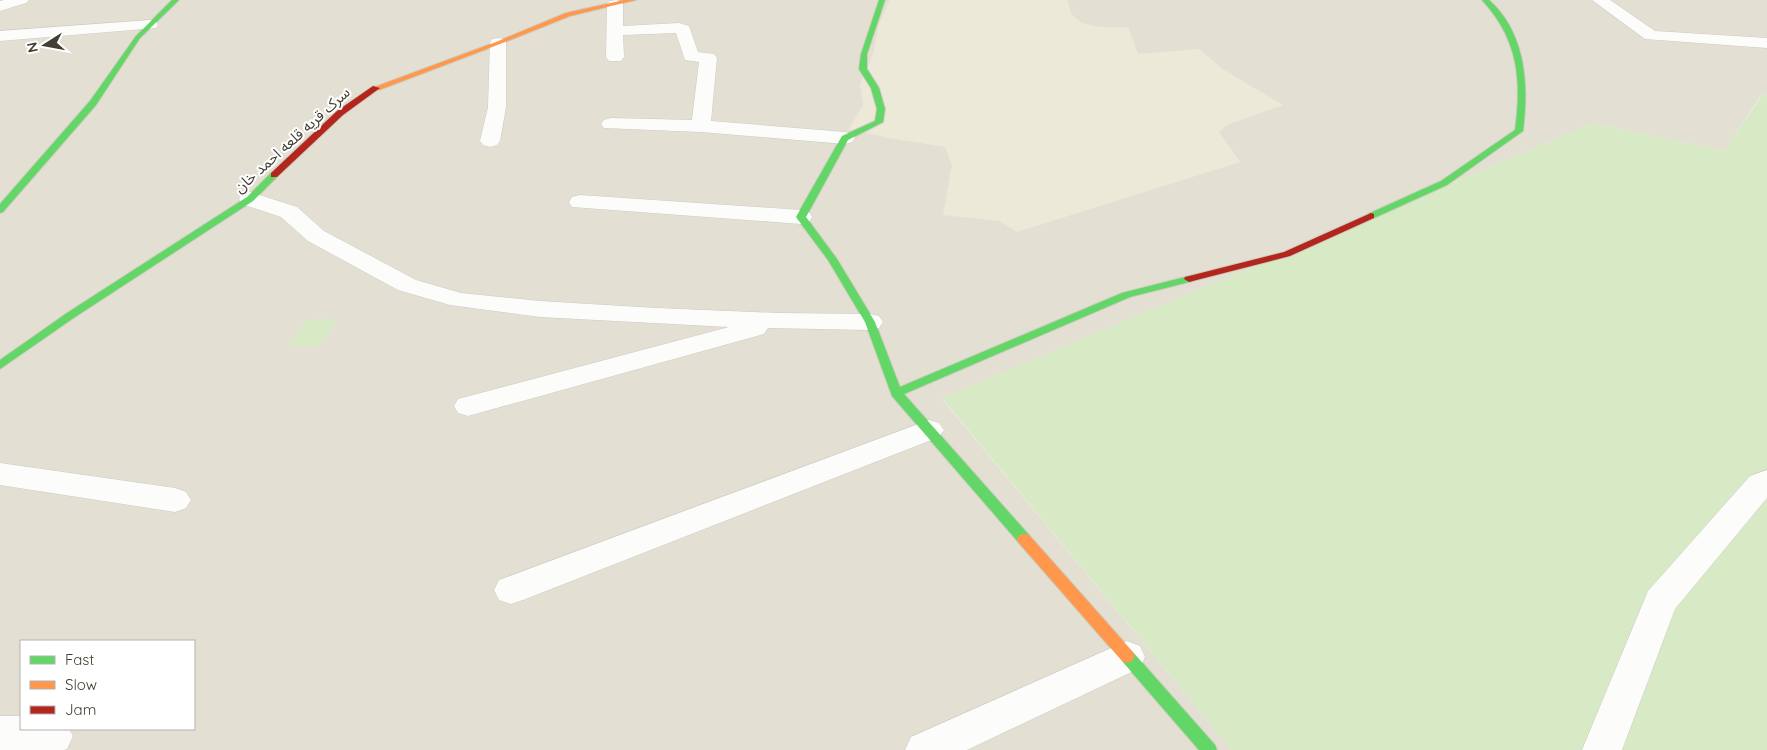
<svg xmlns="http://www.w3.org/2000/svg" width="1767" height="750" font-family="Quicksand,'Noto Sans Arabic',sans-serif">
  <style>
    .residential { fill: #e3e0d3; fill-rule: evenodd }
    .education { fill: #ede9d8 }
    .green { fill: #d8eac5 }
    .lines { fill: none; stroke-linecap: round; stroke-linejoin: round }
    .street-casing { stroke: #cccbc4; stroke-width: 1 }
    .fast-casing { stroke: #ceccbd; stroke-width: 2 }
    .slow-casing { stroke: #ceccbd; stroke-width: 2 }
    .jam-casing { stroke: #ceccbd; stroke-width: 2 }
    .street { fill: #fcfcfb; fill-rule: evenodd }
    .fast { fill: #63d668; fill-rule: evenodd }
    .slow { fill: #ff974d; fill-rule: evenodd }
    .jam { fill: #b3261e; fill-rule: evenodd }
    .labels { text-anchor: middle; stroke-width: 4; stroke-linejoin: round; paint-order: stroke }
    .far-street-label { font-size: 15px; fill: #443f33; stroke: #fff }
  </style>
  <rect width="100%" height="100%" fill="#eeede6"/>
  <path class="residential" d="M0,0H1767V95H1761L1724,151L1594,123L942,399L1232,750H0ZM21,641H194V729H21Z"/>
  <path class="education" d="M890,0H1068L1071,14L1082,23L1098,27H1128L1138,54L1199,49L1224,70L1283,105L1227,125L1219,132L1240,162L1017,232L1000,221L943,215L952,165L945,147L889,138L849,129L863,105L860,85L874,51L879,24Z"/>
  <path class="green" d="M1762,95H1767V750H1232L942,398L1594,123L1724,151Z
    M325,318L336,323L317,347L288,345L308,320Z"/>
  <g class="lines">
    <defs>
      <path id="street" d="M4,0H29L26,3L0,11V1Z
        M617,0L623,4V26L679,23L689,26L698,52L714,54L717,58L711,121L845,132L852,134L855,138L852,142L845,144L701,132L604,128L601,124L604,120L611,118L692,120L699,62L685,60L676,33L623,35L624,57L621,61H609L606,57L607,4L610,1Z
        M1592,0H1610L1655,31L1767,38V48L1645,39Z
        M150,20L156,22L158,25L156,28L0,41V31Z
        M498,38L504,39L506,43V107L500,141L497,145L490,147L483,145L480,141L488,107L490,43L492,39Z
        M250,192L297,207L324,231L416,280L461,293L540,301L656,308L778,313L870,314L879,316L883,322L879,328L870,330L768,328L764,334L468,416L458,413L454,406L458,399L729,327L540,317L450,305L398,290L308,241L281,217L242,204L239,199L242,194Z
        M580,195L801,210L809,212L812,217L809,222L801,224L572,207L569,202L572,197Z
        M929,420L939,423L944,430L939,437L523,600L511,604L499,600L494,590L499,580Z
        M0,463L175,488L186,492L191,500L186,508L175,512L0,485Z
        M1767,470V498L1675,609L1622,750H1582L1648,591L1750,476Z
        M1127,641L1140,646L1145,657L1140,668L967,750H905L911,737Z
        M0,716H21V729H69L73,736L67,749L64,750H0Z"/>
      <path id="fast" d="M172,0H179L140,38L96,105L3,212L0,213V204L90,101L136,36Z
        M879,0H885L867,54V69L879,88L885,109L883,122L848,140L806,217L837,259L875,322L900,387L1122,293L1189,276L1194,279L1193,281L1130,297L904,394L1029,535L1031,539L1029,543L1024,544L1019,543L892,396L865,322L828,260L796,217L842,136L875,121L877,109L871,88L859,69L861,54Z
        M1482,0H1489C1526,33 1529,85 1523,131L1447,185L1374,218H1368V214L1441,181L1515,130C1522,79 1518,39 1482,0Z
        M274,172L277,173V177L253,201L75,317L0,369V360L67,313L247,197L271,173Z
        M1127,649L1132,651L1215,745L1217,750H1199L1122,661L1119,656L1122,651Z"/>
      <path id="slow" d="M624,0H636L570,16L500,44L379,90L372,88L496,42L566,13Z
        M1024,534L1029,535L1132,651L1135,656L1132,661L1127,663L1122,661L1019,543L1017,539L1019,535Z"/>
      <path id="jam" d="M373,86L380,88L343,115L277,177H271V173L337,111Z
        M1371,213L1374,214V218L1290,256L1189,282L1184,279L1185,277L1284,252Z"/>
    </defs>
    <use href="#street" class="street-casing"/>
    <use href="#fast" class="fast-casing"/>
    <use href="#slow" class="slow-casing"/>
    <use href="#jam" class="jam-casing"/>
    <use href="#street" class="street"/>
    <use href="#fast" class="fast"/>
    <use href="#slow" class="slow"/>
    <use href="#jam" class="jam"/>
  </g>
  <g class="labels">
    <g class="far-street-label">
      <text transform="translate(292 140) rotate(-42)" y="5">سرک قریه قلعه احمد خان</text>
    </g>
  </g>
  <rect x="20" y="640" width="175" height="90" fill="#ffffff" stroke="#b4b2ad"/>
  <rect x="30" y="656" width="25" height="8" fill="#63d668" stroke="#b4b2ad"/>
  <text x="65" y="665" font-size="15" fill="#443f33">Fast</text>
  <rect x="30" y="681" width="25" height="8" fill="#ff974d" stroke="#b4b2ad"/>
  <text x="65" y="690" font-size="15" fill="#443f33">Slow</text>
  <rect x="30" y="706" width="25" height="8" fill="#b3261e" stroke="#b4b2ad"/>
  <text x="65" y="715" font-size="15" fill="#443f33">Jam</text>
  <g transform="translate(45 45) rotate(259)" stroke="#ffffff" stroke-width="4" paint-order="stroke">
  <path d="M0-4L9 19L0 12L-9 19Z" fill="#443f33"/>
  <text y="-8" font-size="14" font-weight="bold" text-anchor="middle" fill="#443f33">N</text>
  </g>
</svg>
